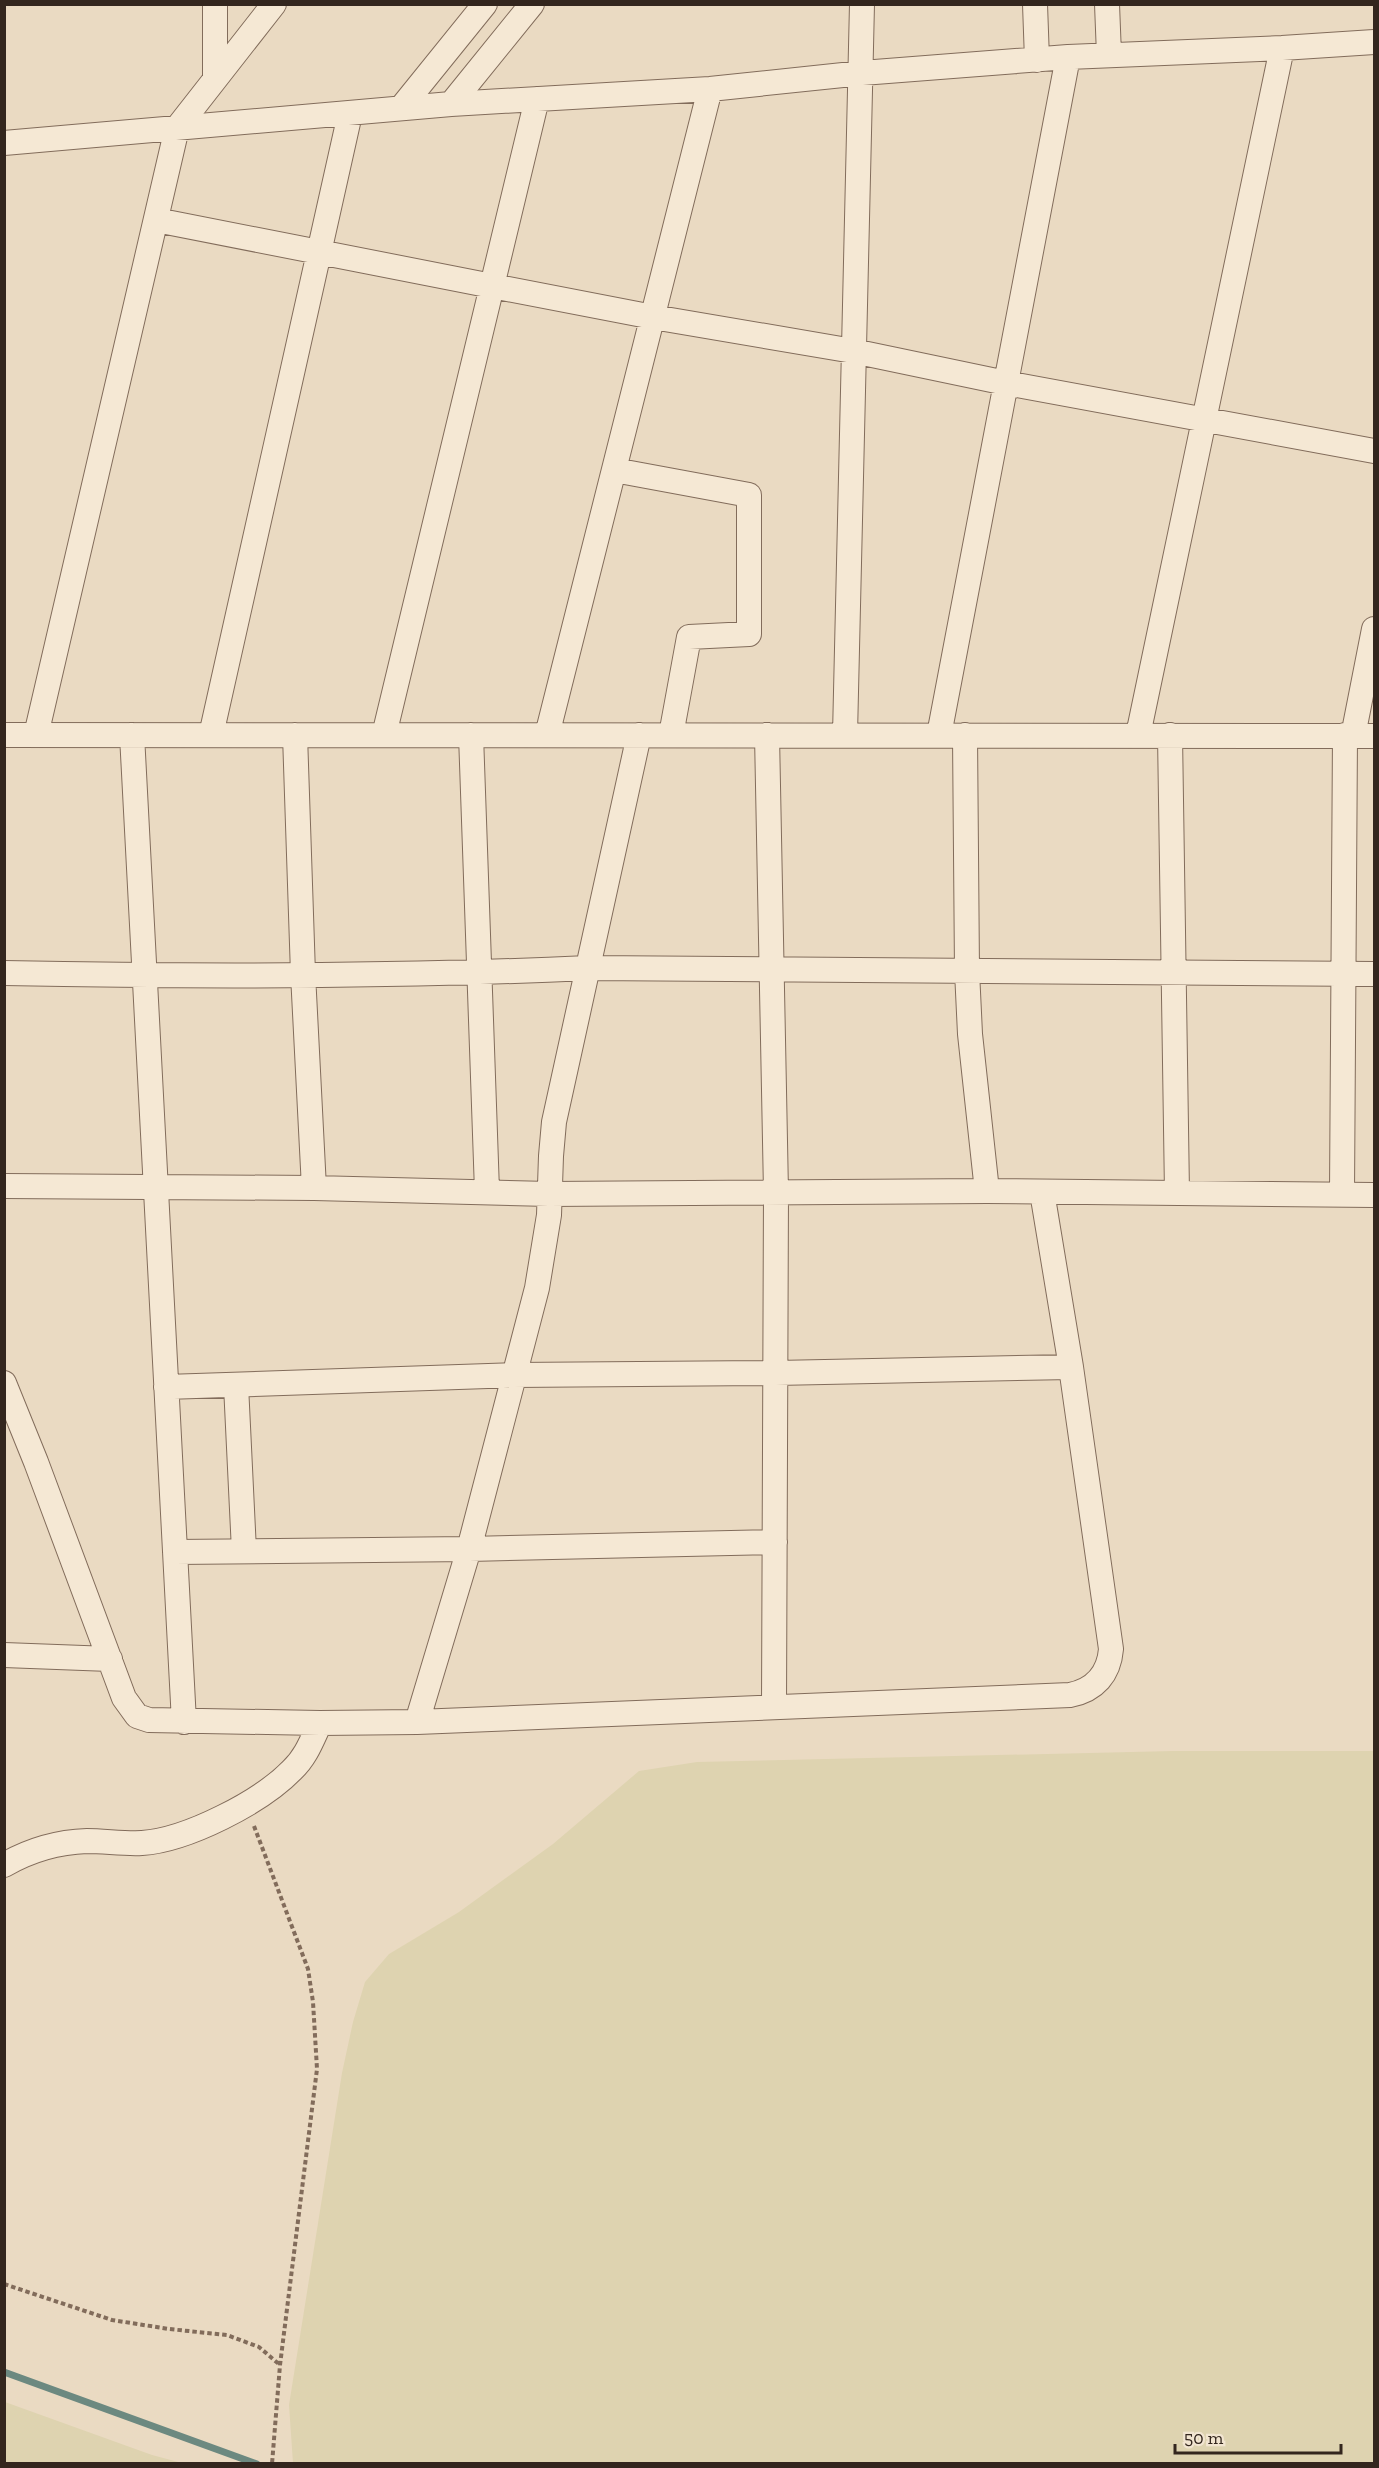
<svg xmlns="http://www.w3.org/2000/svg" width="1379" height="2468" font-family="'Zilla Slab',serif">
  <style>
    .farmland { fill: #ded3b0 }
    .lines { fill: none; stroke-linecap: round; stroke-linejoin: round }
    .stream { stroke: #6c8980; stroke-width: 7 }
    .minor-casing { stroke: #826c5b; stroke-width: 26 }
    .path { stroke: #826c5b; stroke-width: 4; stroke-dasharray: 4.5 3; stroke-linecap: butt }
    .minor { stroke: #f5e8d4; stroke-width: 24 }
  </style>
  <rect width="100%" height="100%" fill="#eadac2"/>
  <path class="farmland" d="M1173,1751H1374V2463H293L289,2405L342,2073L353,2022L365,1982L389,1954L459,1912L553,1844L639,1771L697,1762Z
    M5,2402L152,2455L182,2463H5Z"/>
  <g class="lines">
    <path class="stream" d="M4,2372L257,2464"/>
    <defs>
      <path id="minor" d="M215,4V79
        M1035,4L1037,60
        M1107,4L1109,55
        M451,104L532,4
        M401,108L485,4
        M4,143L451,104L710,89L862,73L1068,57L1282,48L1374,42
        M156,220L492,286L653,317L853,351L1006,383L1374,451
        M614,470L749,495V634L689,637L671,735
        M4,735L1374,736
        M36,735L177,128L274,4
        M132,735L184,1722
        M211,735L350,114
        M295,735L303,974L314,1188
        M384,735L537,99
        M471,735L487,1191
        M547,735L710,89
        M767,735L776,1192L774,1706
        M845,735L862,4
        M939,735L1068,57
        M965,735L967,971L970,1034L987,1191
        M1138,735L1282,48
        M1170,735L1177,1193
        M1353,736L1374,629
        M4,973C199,977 393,977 588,968L1374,974
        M4,1186L314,1188L549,1194L987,1191L1374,1195
        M1342,1194L1345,735
        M4,1383L36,1462L124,1698L137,1716L149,1720L320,1723L417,1722L1070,1695C1095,1690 1109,1674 1111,1649L1071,1367L1042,1192
        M236,1385L244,1551
        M166,1387L514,1375L776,1373L1071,1367
        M175,1552L469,1549L775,1542
        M4,1655L110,1659
        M417,1722L469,1549L537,1288L549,1215L551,1156L554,1122L639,735
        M4,1865C30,1850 57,1842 87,1841C105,1841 124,1844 142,1843C187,1840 261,1802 292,1770C306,1757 312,1740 320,1723"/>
    </defs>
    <use href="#minor" class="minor-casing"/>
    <path class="path" d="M254,1826L308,1969L313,2002L317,2069L280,2365L272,2464
      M4,2284L112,2320L169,2329L227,2335L259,2347L280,2365"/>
    <use href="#minor" class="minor"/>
  </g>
  <rect width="1379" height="2468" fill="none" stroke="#33261e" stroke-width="12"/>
  <path d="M1175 2444v9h166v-9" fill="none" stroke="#33261e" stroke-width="3"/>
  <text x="1184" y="2444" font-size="18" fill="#33261e" stroke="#f2e5d1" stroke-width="4.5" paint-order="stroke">50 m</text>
</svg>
